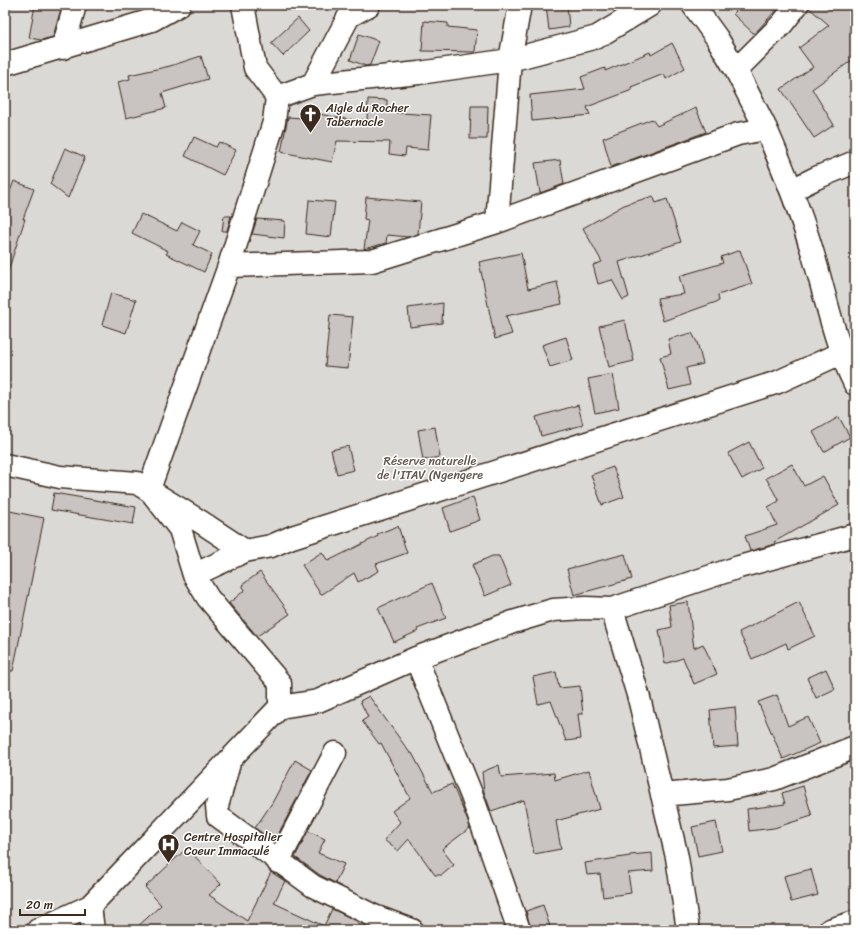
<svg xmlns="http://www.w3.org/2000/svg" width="860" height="935" font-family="Sriracha,sans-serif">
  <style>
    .green { fill: #dbd9d6; stroke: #8b827a }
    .building { fill: #c9c3c1; stroke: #3b2a1e }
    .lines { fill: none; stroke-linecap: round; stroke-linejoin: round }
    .street-casing { stroke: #3b2a1e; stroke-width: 25 }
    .street { stroke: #fff; stroke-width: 22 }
    .labels { text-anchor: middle; stroke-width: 3; stroke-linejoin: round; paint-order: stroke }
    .poi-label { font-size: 12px; fill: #3b2a1e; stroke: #fff; text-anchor: start }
    .park-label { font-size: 12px; fill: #63564c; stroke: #fff }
  </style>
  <rect width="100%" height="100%" fill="#f7f6f6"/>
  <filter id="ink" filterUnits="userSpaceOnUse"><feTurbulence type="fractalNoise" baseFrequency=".025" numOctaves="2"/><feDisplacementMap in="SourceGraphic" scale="8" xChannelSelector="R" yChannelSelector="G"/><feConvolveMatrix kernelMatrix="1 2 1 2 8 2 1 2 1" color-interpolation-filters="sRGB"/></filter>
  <g filter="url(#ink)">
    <path class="green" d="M5,5H855V930H5Z"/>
    <path class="building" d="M35,5H62L53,37L41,40L29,38Z
      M546,5H567L569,27L549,30Z
      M742,5H781L754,34L733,14Z
      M809,5H855V58L812,89L834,125L814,138L781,89L813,67L799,48L829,25L809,8Z
      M298,18L309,31L283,56L271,43Z
      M424,21L448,23V27L477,30L475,52L422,51Z
      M359,34L379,41L370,65L366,66L350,60Z
      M672,43L685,68L666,79L664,74L631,87L632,90L587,107L590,115L532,121L530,95L585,89L581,77L605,68V71L650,52L651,55Z
      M201,56L208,79L162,93L166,108L126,118L118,82L130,79L129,75L170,66Z
      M368,99L387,100V112L431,115L428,150L406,148L405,156L389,154L390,142L337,141L332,162L281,152L288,117L303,118L304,111L345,119L367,120Z
      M471,106H488L487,139H470Z
      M696,108L706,132L611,167L603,138L652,119L657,126Z
      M194,137L216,147L219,142L236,150L223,175L185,156Z
      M65,148L85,157L68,198L50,184Z
      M560,160L564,184L540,193L535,163Z
      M14,181L34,189L23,219H25L8,271L5,270V204Z
      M653,196L656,203L667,199L681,242L619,262L629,297L623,300L612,280L598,284L593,265L602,262L583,228L624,205Z
      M366,197L421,202L418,234L408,237L387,235L386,243L364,249L368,220L364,219Z
      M309,200L335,202L331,237L306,234Z
      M141,214L177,231L182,222L200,231L193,245L212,254L204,272L166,254L168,251L132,233Z
      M224,216H231L227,231H222Z
      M257,219L285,221L284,238L252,234Z
      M740,250L752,284L718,295L719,301L663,321L657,298L684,294L679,276L723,263L721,257Z
      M521,253L528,289L557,282L562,304L506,316L512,334L495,339L479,262Z
      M111,293L136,300L126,333L102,325Z
      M443,303L442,323L410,327L408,308Z
      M330,315L353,317L348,368L325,366Z
      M625,320L634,361L609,367L599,326Z
      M692,333L697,342L703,364L686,368L690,385L669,390L660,357L671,354L668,339Z
      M566,337L573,360L550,367L542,345Z
      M613,374L619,408L595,413L588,379Z
      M578,405L583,425L541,436L536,417Z
      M839,417L850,437L824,452L813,432Z
      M435,427L440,457L423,460L418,430Z
      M749,442L762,468L742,479L728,453Z
      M348,446L354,470L337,474L331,450Z
      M792,464L804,486L823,476L839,505L774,542L775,544L750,551L745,536L777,525L768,507L779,501L766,478Z
      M613,467L624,497L602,505L591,475Z
      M54,493L136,507L133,524L51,510Z
      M473,497L480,520L450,531L443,508Z
      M5,510L44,518L13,671H5Z
      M398,526L407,553L376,564L379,571L358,582L354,573L321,595L302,565L322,552L328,561L378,536L377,534Z
      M625,554L632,579L574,595L567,569Z
      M492,556H499L511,585L485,596L472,565Z
      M260,572L290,614L257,636L229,603L245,590L242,585Z
      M432,583L446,618L417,629L418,631L394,642L378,608Z
      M688,602L694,648L703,644L717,674L694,684L683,658L665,664L659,630L672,627L669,605Z
      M799,602L815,636L788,649L786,643L752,659L739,632Z
      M826,669L835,689L816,698L807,678Z
      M556,672L559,688L580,686L583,714H578L581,739L566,741L551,701L538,704L533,677Z
      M777,695L788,726L808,717L820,743L783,759L758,702Z
      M369,696L410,753H412L433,792L452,784L467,819L470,828L442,849L454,865L442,875H435L409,839L398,851L384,840L400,822L392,811L410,798L381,743L379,744L362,721L368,717L360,701Z
      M735,707L738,746L713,748L710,710Z
      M295,760L312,770L274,842L255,828L272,803Z
      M499,765L501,777L554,773L555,780L589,770L600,809L556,821L561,849L534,854L524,800L491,811L484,792L482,772Z
      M803,786L812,816L774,828L749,831L747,809L785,804L782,793Z
      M716,822L722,851L698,856L692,827Z
      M308,831L325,839L318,853L344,864L335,883L320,875L295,857Z
      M187,848L221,884L209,895L247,921L271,872L285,881L274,903L324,926L332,909L376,930H134L161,905L145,887Z
      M652,853L653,871L628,873L631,893L603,897L600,874L587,875L585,863L630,856V855Z
      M811,869L818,895L791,902L784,876Z
      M543,905L551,930H531L526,911Z"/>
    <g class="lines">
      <defs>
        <path id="street" d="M693,5L717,38L736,70
          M63,48L75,5
          M5,64L152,20L179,5
          M313,84L349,16L369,5
          M277,97L313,84L419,73L510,60L597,37L650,5
          M766,129C784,170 800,211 813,254C826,298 835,344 855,384
          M792,190L816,178L855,162
          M497,222L510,60L520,5
          M229,266L372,261L497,222L738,134L766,129L736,70L782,24L797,5
          M5,465L60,477L137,483L201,522L245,551L271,546L292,537L778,382L841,353
          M194,575L245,551
          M612,609L639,698L677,857L688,930
          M416,658L472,796L519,930
          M280,707L318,701L416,658L513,622L553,610L585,608L612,609L739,567L855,535
          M229,763L217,806L218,816L313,886L374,916L412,930
          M662,795L728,789L774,779L855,747
          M278,862L335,753
          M90,906L93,930
          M38,930L90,906L280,707V683L208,598L194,575L180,529L149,489L229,266L274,122L277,97L255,68L243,5
          M830,930L855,922"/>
      </defs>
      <use href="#street" class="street-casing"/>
      <use href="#street" class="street"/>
    </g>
  </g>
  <defs>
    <symbol id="church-pin" viewBox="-11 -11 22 30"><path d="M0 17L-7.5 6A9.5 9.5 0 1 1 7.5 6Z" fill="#3b2a1e" stroke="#fff"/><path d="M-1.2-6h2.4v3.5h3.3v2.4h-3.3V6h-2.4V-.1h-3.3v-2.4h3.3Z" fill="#fff"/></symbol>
    <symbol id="hospital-pin" viewBox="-11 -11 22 30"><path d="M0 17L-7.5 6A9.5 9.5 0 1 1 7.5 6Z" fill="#3b2a1e" stroke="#fff"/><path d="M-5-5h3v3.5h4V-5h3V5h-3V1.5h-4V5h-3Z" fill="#fff"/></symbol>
  </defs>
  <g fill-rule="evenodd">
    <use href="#church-pin" x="298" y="102" width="25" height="34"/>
    <use href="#hospital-pin" x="156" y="832" width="25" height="34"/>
  </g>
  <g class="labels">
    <g class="poi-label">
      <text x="326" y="112">Aigle du Rocher<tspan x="326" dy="14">Tabernacle</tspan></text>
      <text x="184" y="841">Centre Hospitalier<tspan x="184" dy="14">Coeur Immaculé</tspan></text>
    </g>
    <g class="park-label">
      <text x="430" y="465">Réserve naturelle<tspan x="430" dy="14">de l'ITAV (Ngengere</tspan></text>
    </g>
  </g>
  <rect width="860" height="935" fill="none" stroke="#fff" stroke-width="20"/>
  <rect x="10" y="10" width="840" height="915" fill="none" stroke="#3b2a1e" stroke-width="1.5" filter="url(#ink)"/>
  <path d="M20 909v6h65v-6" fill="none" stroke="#3b2a1e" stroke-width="2"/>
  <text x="26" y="909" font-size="12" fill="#3b2a1e" stroke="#ffffff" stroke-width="3" paint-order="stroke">20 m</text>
</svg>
